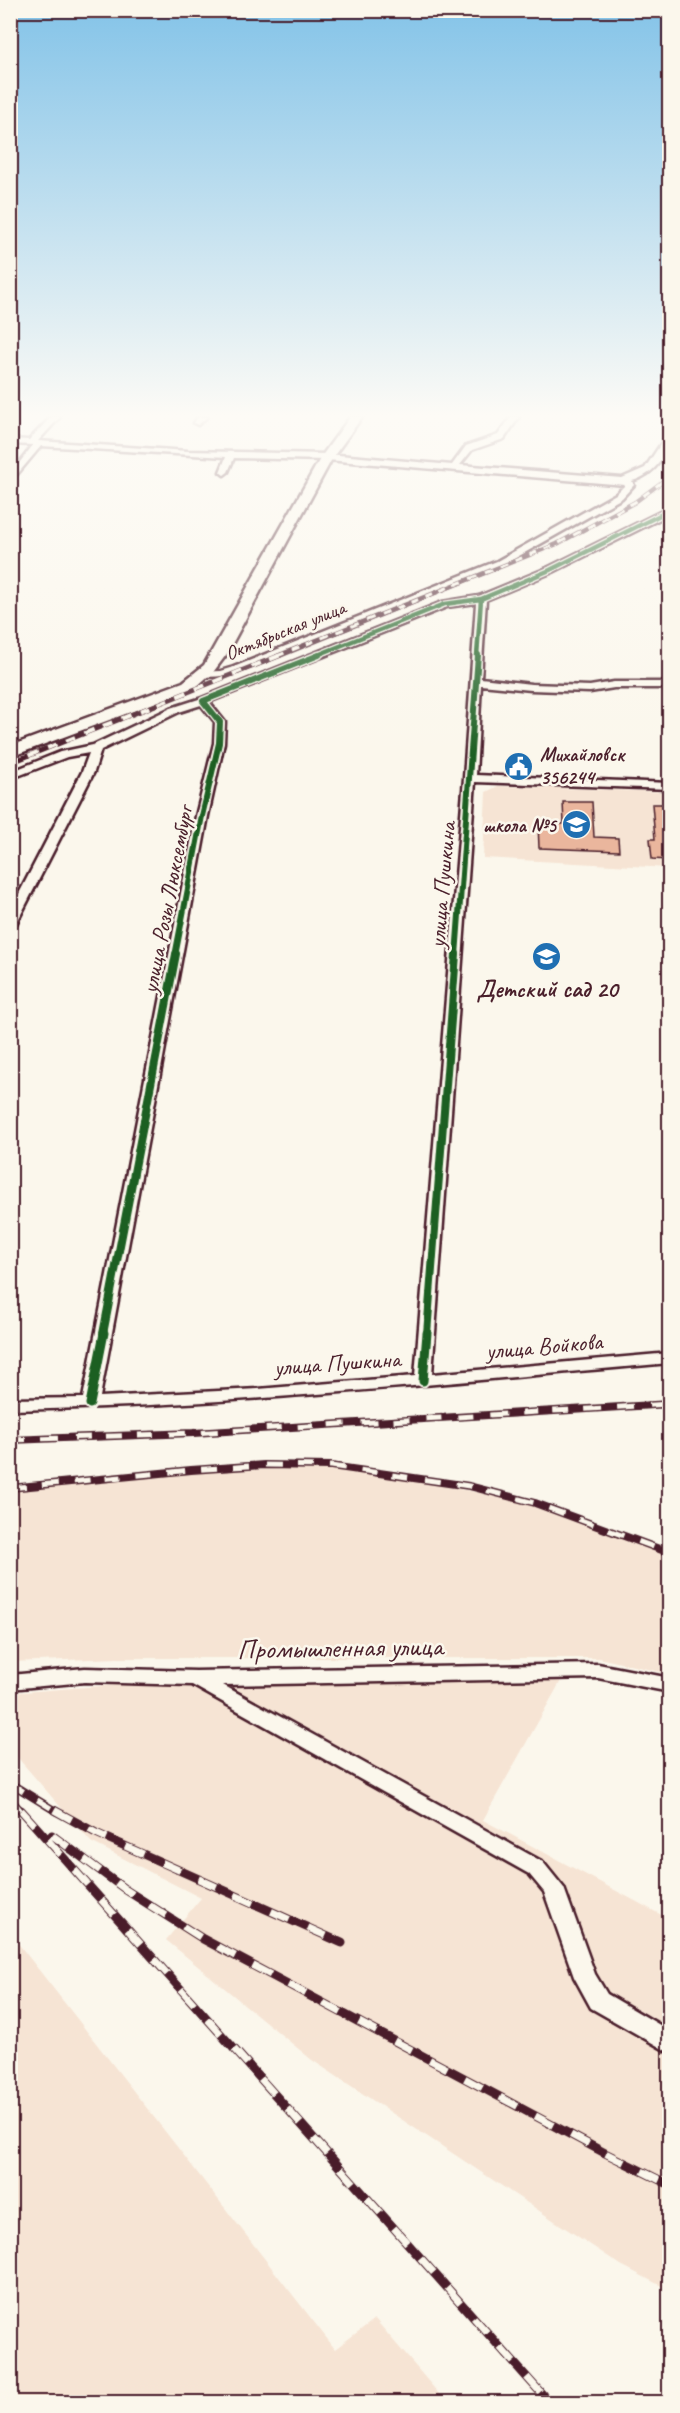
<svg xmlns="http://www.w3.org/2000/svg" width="680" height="2413" font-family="Caveat,sans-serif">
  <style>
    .built { fill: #f6e4d4 }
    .building { fill: #eab69d; stroke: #4a1f2b; stroke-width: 1.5 }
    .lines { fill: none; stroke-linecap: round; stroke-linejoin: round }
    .street-casing { stroke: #4a1f2b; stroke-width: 5 }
    .secondary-casing { stroke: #4a1f2b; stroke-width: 5 }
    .street { fill: #fbf7ec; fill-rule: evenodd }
    .secondary { fill: #fbf7ec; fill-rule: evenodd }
    .rail-far3-casing { stroke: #4a1f2b; stroke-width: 4.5 }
    .rail-far2-casing { stroke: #4a1f2b; stroke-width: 5 }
    .rail-far1-casing { stroke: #4a1f2b; stroke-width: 8 }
    .rail-casing { stroke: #4a1f2b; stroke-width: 9 }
    .rail-far3 { stroke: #fbf7ec; stroke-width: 3; stroke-dasharray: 8; stroke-linecap: butt }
    .rail-far2 { stroke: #fbf7ec; stroke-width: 4; stroke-dasharray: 10; stroke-linecap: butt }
    .rail-far1 { stroke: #fbf7ec; stroke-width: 5; stroke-dasharray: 16; stroke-linecap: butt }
    .rail { stroke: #fbf7ec; stroke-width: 7; stroke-dasharray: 20; stroke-linecap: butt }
    .cycleway-far3-casing { stroke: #fbf7ec; stroke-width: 7 }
    .cycleway-far2-casing { stroke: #fbf7ec; stroke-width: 9 }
    .cycleway-far1-casing { stroke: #fbf7ec; stroke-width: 11 }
    .cycleway-casing { stroke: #fbf7ec; stroke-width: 13 }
    .cycleway-far3 { stroke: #1b5e20; stroke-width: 4.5 }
    .cycleway-far2 { stroke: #1b5e20; stroke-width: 6 }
    .cycleway-far1 { stroke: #1b5e20; stroke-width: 8 }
    .cycleway { stroke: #1b5e20; stroke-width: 9 }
    .labels { text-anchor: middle; stroke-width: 5; stroke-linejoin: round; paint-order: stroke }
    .far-street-label { font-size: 20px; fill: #4a1f2b; stroke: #fbf7ec }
    .far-poi-label { font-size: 20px; font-weight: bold; fill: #4a1f2b; stroke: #fbf7ec; text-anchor: start }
    .street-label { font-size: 24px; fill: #4a1f2b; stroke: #fbf7ec }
    .poi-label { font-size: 24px; font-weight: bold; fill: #4a1f2b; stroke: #fbf7ec }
    .near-street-label { font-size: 28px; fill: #4a1f2b; stroke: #fbf7ec }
  </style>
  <rect width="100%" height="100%" fill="#fbf7ec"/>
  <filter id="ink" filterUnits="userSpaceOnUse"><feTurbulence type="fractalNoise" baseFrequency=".0167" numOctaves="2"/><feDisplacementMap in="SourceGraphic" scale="12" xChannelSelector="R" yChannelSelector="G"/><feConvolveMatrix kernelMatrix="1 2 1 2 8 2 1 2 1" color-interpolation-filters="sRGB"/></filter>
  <g filter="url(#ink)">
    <path class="built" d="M498,786L669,792V868L483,858L486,792Z
      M314,1467L379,1473L521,1501L669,1556V1674L599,1658H118L11,1662V1490L172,1473Z
      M562,1679L483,1820L669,1919V2290L621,2265L312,2060L166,1940L201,1898L91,1842L11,1750L10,1693L126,1684Z
      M10,1933L335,2349L375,2319L446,2402H11Z"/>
    <path class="building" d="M563,802H592L594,837L618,838L619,851L539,848L538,823L564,824Z
      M652,804H669V860L652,859L650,839H655Z"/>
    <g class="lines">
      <defs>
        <path id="street" d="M51,417H60L38,441L188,451L327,454L452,465L466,446L498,435L511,417H519L504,439L472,450L460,465L622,478L645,468L670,430C670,453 655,475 632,481L634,485L622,498L503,565L239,672C225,676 213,678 199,676V672L221,671L231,668L497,561L616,494L625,485L327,460L234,458L228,472L224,475L220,472L226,457L41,446L10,483V475L33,445L10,444V439L29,440Z
          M198,417H207L198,425L194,423Z
          M670,507V514L553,572L486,600L481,678L531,684L590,686L614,682H670V688H614L590,692L531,690L481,685L476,775L670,783V789L475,782L432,1374L670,1353V1363C450,1382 231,1406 10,1410V1399L83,1398L196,816L214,743L215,722L201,705L179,712L101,750L94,772L16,924L10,928V911L82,772L89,753L67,757L10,779V772L60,752L93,745L171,708L199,699L442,602L479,596L547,568ZM476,603L464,778L415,1376L258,1389L100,1397L208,816L224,743L225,722L209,702L447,607Z
          M598,1664L670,1678V1692L598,1678L223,1685L543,1862L564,1888L595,1974L607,1994L670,2031V2053L591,2008L574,1977L544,1892L529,1874L192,1685L85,1682L10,1689V1675L85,1668L196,1671Z"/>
        <path id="secondary" d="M350,417H362L333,457L226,655L214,671L195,688L10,757V746L183,682L204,665L321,457Z"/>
      </defs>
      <use href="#street" class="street-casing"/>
      <use href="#secondary" class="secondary-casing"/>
      <use href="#street" class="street"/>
      <use href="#secondary" class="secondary"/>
      <defs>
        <path id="rail-far3" d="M277,656L557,544L635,502L670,476"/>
        <path id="rail-far2" d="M10,763L281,655"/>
        <path id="rail-far1" d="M10,1440L193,1433L670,1404
          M10,1488L191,1470L264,1465L331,1466L469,1486L535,1503L670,1553
          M10,1783L57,1812
          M10,1798L22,1812"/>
        <path id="rail" d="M21,1810L549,2402
          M54,1810L96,1833L342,1943
          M52,1835L126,1890L203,1939L605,2153L670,2185"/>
      </defs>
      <use href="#rail-far3" class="rail-far3-casing"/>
      <use href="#rail-far2" class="rail-far2-casing"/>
      <use href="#rail-far1" class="rail-far1-casing"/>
      <use href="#rail" class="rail-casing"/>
      <use href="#rail-far3" class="rail-far3"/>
      <use href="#rail-far2" class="rail-far2"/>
      <use href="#rail-far1" class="rail-far1"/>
      <use href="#rail" class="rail"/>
      <defs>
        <path id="cycleway-far3" d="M315,656L445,604L481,599
          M477,656L481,599L550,570L670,510"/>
        <path id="cycleway-far2" d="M175,956L202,816L219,743L220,722L203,701L319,655
          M456,956L478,655"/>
        <path id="cycleway-far1" d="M103,1334L176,954
          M427,1334L456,954"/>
        <path id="cycleway" d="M423,1381L427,1333
          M90,1404L104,1333"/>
      </defs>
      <use href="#cycleway-far3" class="cycleway-far3-casing"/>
      <use href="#cycleway-far2" class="cycleway-far2-casing"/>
      <use href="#cycleway-far1" class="cycleway-far1-casing"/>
      <use href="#cycleway" class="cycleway-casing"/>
      <use href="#cycleway-far3" class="cycleway-far3"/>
      <use href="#cycleway-far2" class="cycleway-far2"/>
      <use href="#cycleway-far1" class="cycleway-far1"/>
      <use href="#cycleway" class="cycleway"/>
    </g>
  </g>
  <linearGradient id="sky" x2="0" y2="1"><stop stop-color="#83c3e8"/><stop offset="0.55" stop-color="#fdfbf6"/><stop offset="1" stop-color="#fdfbf6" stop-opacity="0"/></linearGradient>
  <rect width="680" height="755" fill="url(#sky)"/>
  <defs>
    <symbol id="civic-disc" viewBox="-11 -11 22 22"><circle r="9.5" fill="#1f6fb2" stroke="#fbf7ec"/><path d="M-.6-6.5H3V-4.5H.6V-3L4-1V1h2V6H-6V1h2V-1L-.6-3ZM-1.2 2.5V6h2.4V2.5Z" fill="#fff"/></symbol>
    <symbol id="school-disc" viewBox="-11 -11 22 22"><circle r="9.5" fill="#1f6fb2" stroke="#fbf7ec"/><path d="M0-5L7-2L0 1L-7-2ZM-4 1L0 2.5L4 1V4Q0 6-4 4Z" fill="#fff"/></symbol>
  </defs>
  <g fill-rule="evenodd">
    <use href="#civic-disc" x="502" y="750" width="33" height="33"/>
    <use href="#school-disc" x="560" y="808" width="33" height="33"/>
    <use href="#school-disc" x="530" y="940" width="33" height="33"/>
  </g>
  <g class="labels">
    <g class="far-street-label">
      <text transform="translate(285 630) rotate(-22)" y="7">Октябрьская улица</text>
    </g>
    <g class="far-poi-label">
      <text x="540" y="761">Михайловск<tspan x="540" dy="23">356244</tspan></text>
      <text x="556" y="832" text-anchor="end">школа №5</text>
    </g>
    <g class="street-label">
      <text transform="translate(442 885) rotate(-85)" y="8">улица Пушкина</text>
      <text transform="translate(167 900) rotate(-79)" y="8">улица Розы Люксембург</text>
      <text transform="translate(544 1346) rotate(-5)" y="8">улица Войкова</text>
      <text transform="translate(337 1363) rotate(-4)" y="8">улица Пушкина</text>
    </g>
    <g class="poi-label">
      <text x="547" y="997">Детский сад 20</text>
    </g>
    <g class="near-street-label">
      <text transform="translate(340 1647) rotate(-1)" y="10">Промышленная улица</text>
    </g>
  </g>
  <rect width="680" height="2413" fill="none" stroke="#fbf7ec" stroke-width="36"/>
  <rect x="18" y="18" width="644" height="2377" fill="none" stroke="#4a1f2b" stroke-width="2" filter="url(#ink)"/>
</svg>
